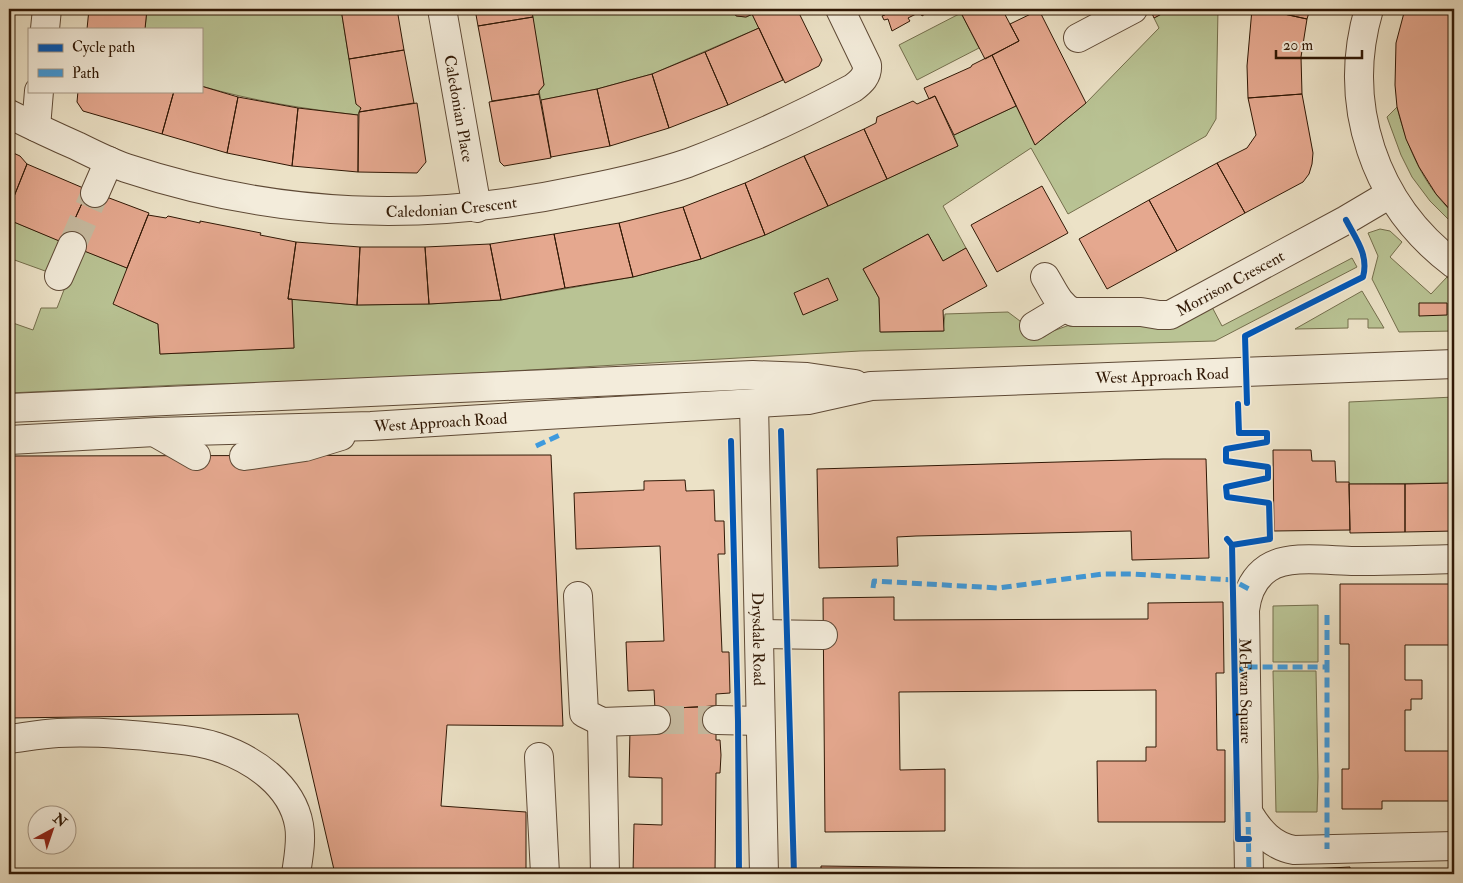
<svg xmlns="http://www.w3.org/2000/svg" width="1463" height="883" font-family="'IM FELL Double Pica',serif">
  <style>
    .green { fill: #b9c394; stroke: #746e4c }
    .building { fill: #e5a88f; stroke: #301805 }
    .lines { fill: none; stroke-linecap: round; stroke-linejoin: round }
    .minor-tunnel { stroke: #c6baa0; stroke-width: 28; stroke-dasharray: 28 14; stroke-linecap: butt }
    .minor-casing { stroke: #5f4a36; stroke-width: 30 }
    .minor { stroke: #f3ecdb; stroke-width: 28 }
    .quiet { stroke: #3e9add; stroke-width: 5; stroke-dasharray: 10 5; stroke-linecap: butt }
    .cycleway-casing { stroke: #f3ecdb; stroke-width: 9 }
    .cycleway { stroke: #0057b8; stroke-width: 6 }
    .labels { text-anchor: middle; stroke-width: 4; stroke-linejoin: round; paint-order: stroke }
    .street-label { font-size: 16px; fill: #301805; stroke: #f3ecdb }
  </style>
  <rect width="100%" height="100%" fill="#ece2c7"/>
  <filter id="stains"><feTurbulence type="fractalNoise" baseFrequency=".004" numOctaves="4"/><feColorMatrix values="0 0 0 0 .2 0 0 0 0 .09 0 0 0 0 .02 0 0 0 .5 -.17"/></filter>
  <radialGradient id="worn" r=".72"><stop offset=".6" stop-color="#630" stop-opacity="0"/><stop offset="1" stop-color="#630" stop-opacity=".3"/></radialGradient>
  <path class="green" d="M147,9H341L349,59L361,108L358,115C305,109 253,101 201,86V29H145Z
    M531,9H733L737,16L746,17L752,14L759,28L652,74L597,89L541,100L539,91L544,85Z
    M1171,9H1218L1216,119L1206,136L1068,214L1031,148L943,206L966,248L943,261L928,234L863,269L879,298L881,332L943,331L945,314L1008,312L1020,321L1030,338L1044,337L1053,331L1075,323L1212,307L1222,326L1352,258L1357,267L1215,341L860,351L355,380L179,385L9,393V333L13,323L33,330L41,308H57L67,282L59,276L9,258V220L127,268L134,312L137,315L158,324L160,354L294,348L292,299L357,305L429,304L501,300L633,277L701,259L765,235L958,146L954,135L1016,106L1035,145L1086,103L1159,28L1154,18Z
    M961,13L979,48L917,80L899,45Z
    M1397,107C1407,147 1423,185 1454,214V225L1430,201L1412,177L1401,155L1387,117Z
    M1380,229L1390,231L1402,242L1390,257L1431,294L1447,277L1453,284L1454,331L1399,332L1372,279L1378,256L1368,233Z
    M1362,291L1384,328H1368V319H1348V328L1295,329Z
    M1454,397V483L1349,484V402Z
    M1318,605V662H1273V606Z
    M1273,671H1316L1318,777L1317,812H1276Z"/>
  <path class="building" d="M9,9H11L9,36Z
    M89,9H147L145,29H87Z
    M341,9H397L404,50L349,59Z
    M475,9H531L533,17L478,26Z
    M733,9H764L746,17L736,16Z
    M764,9H797L822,60L819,66L785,83L752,14Z
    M882,9H927L923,11L925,14L922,16L920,12L908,18L910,21L892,31L888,19L884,20L882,16L885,15Z
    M959,9H1002L1019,41L985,59Z
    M1150,9H1171L1154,18Z
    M1252,9H1261L1307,19L1301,57L1302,94L1248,98L1247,66Z
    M1261,9H1310L1307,19Z
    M1405,9H1454V30L1450,57V72L1451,88L1454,106V214L1436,194L1419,167L1406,139L1397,107L1395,85L1396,43Z
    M1039,10L1086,103L1035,145L992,55L1019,41L1010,24Z
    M533,17L544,85L539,91V94L492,101L478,26Z
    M759,28L783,80L728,105L705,52Z
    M404,50L414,103L359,112L361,108L356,104L349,59Z
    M705,52L728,105L669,128L652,74Z
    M992,55L1016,106L954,135L935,96L929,99L924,88L971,67L972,65Z
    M652,74L669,128L610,146L597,89Z
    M201,86L238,97L227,153L162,134L174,91H201Z
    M597,89L610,146L551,157L541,100Z
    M78,91H174L162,134L83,111L77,102Z
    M539,94L551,158L504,166L500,162L489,102Z
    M1302,94L1313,153L1312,164L1309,174L1303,182L1245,213L1217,163L1247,148L1256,135L1248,98Z
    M935,96L958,146L887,179L864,129L876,123L877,117L913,101L917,104Z
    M238,97L298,108L292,166L227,153Z
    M417,103L426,162L417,173L358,172L359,112Z
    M298,108L358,115V172L292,166Z
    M864,129L887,179L828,206L804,156Z
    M9,151L20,156L27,164L9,209Z
    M804,156L828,206L765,235L745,183Z
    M1217,163L1245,213L1177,251L1149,200Z
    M27,164L88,190L64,243L9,220V209Z
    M745,183L765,235L701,259L683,207Z
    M1042,186L1068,233L997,272L971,225Z
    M88,190L149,213L127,268L64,243Z
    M1149,200L1177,251L1107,289L1079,239Z
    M683,207L701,259L633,277L619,223Z
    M148,215L166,218L168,216L200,223V221L261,233L260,235L296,242L288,299H292L294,348L160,354L158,324L113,304Z
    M619,223L633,277L565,288L554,234Z
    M554,234L565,288L501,300L490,244Z
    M928,234L943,261L966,248L987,286L943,310L944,331L880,332L879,298L863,269Z
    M296,242L360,247L357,305L288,299Z
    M490,244L501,300L429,304L425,247Z
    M360,247H425L429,304L357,305Z
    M828,278L838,300L803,315L794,293Z
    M1419,303H1447V315L1419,316Z
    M1273,450H1311L1312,461H1335L1336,482H1349L1350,530L1274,531Z
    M551,455L563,726L447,725L441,806L526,812V874H335L298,714L9,718V456Z
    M1163,459H1206L1209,558L1132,560L1131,531L916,536L897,537L898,566L819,568L817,469Z
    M685,480L686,491L714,490L715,521H724L725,554H718L722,652H729L730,693L716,694V706L655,709L654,690L628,691L626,642L664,641L660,546L576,549L574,493L644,490V481Z
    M1454,483V531L1405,532V484Z
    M1349,484H1405V532L1350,533Z
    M1340,584H1454V645H1405V680H1422V699H1411V710H1405V751H1451V732H1454V801H1382V809H1342V769H1349V644H1340Z
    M894,597V620L1148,619V603L1223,602L1224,673H1216L1217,750H1225V822H1098L1097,761H1146V747H1156V690L899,692L900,770L945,769V831L825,832L823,598Z
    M716,706V740H720L721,755L720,773H716L715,874H633L634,824L662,825V778L629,777L630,730L655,709Z
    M821,866L1144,870V874H821Z
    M1350,867V874H1292V870Z
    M1428,870H1445V874H1428Z"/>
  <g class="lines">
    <path class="minor-tunnel" d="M72,246L95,193
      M656,720H717"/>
    <defs>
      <g id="minor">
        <path id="s1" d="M442,9L477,208"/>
        <path d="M1369,9C1341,104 1374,204 1454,264"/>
        <path d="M45,29L47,9"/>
        <path d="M1078,38L1133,9"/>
        <path id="s2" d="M9,114C31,125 54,136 77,146C93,154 109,162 126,168C277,218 425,223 580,190C616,183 653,175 688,163C744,142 800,116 853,88C861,82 868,76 867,65L840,9"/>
        <path d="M36,127L39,91"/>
        <path d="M95,193L109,161"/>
        <path d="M59,276L72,246"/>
        <path id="s3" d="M1045,277C1053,290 1059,306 1073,312H1141L1159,315H1170L1346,220L1390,194"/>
        <path d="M1034,326L1064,308"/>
        <path id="s4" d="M754,404L764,874"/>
        <path d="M9,408L753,375L807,377L855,384"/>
        <path d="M156,433L196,456"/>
        <path id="s5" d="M9,440L155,432L371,426L546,415L808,400L871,386L1454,364"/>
        <path d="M244,456L305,447L341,436"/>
        <path id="s6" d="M1454,559C1421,560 1388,561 1355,561C1330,561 1289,554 1268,568C1253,578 1247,593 1245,610L1248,812C1259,831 1272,846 1294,850L1454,846"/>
        <path d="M578,596L584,713L602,722L656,720"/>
        <path d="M759,634L823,635"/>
        <path d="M717,720L760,721"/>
        <path d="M602,722L605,874"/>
        <path d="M9,739C25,737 42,734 58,733C93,731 130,734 165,738C182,740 200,741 217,747C253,759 292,785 299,825C302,841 298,859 296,874"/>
        <path d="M539,757L545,874"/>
        <path d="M1248,812L1249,874"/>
      </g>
    </defs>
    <use href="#minor" class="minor-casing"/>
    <use href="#minor" class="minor"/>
    <path class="quiet" d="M536,446L560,435
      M873,588L874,581L998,588L1103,574H1133L1232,580L1249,589
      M1327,615V667
      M1234,673L1246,667H1327V849
      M9,733L10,718
      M1248,812L1249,874"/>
    <defs>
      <path id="cycleway" d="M1247,403L1245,336L1363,277C1369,255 1356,239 1346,220
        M781,431L794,874
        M731,441L738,721L739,874
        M1227,539L1232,545L1238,839H1249
        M1232,545L1270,539L1269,503L1227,497L1226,487L1268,478V467L1226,461V449L1267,442V433H1239L1238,404"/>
    </defs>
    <use href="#cycleway" class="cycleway-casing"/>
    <use href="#cycleway" class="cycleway"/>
  </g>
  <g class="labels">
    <g class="street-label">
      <text dy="6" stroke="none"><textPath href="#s1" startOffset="101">Caledonian Place</textPath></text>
      <text dy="6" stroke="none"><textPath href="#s2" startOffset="459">Caledonian Crescent</textPath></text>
      <text dy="6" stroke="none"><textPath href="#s3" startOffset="211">Morrison Crescent</textPath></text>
      <text dy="6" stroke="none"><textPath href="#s5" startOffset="1156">West Approach Road</textPath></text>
      <text dy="6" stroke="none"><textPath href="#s5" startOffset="432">West Approach Road</textPath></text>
      <text dy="6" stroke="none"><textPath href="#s4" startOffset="235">Drysdale Road</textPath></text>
      <text dy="6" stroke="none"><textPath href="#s6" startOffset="318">McEwan Square</textPath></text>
    </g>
  </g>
  <rect width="1463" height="883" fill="none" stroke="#ece2c7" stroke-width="30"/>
  <rect x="10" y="10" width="1443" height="863" fill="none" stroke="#301805" stroke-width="2.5"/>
  <rect x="15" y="15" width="1433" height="853" fill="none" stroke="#301805"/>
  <rect x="28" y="28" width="175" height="65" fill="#f3ecdb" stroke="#a59785"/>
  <rect x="38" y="44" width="25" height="8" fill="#0057b8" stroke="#a59785"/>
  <text x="72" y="52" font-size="15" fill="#301805">Cycle path</text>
  <rect x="38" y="69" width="25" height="8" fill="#3e9add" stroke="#a59785"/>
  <text x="72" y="78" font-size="15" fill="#301805">Path</text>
  <g transform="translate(52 830) rotate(40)"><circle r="24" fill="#f3ecdb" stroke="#a59785"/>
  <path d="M0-4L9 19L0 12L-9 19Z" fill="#8f2418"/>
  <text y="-8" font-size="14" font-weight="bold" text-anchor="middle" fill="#301805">N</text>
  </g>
  <path d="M1276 50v8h86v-8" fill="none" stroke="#301805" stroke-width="2.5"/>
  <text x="1283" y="50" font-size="15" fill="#301805" stroke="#f3ecdb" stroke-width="4" paint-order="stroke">20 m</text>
  <rect width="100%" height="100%" filter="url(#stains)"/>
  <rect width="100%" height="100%" fill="url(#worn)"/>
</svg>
